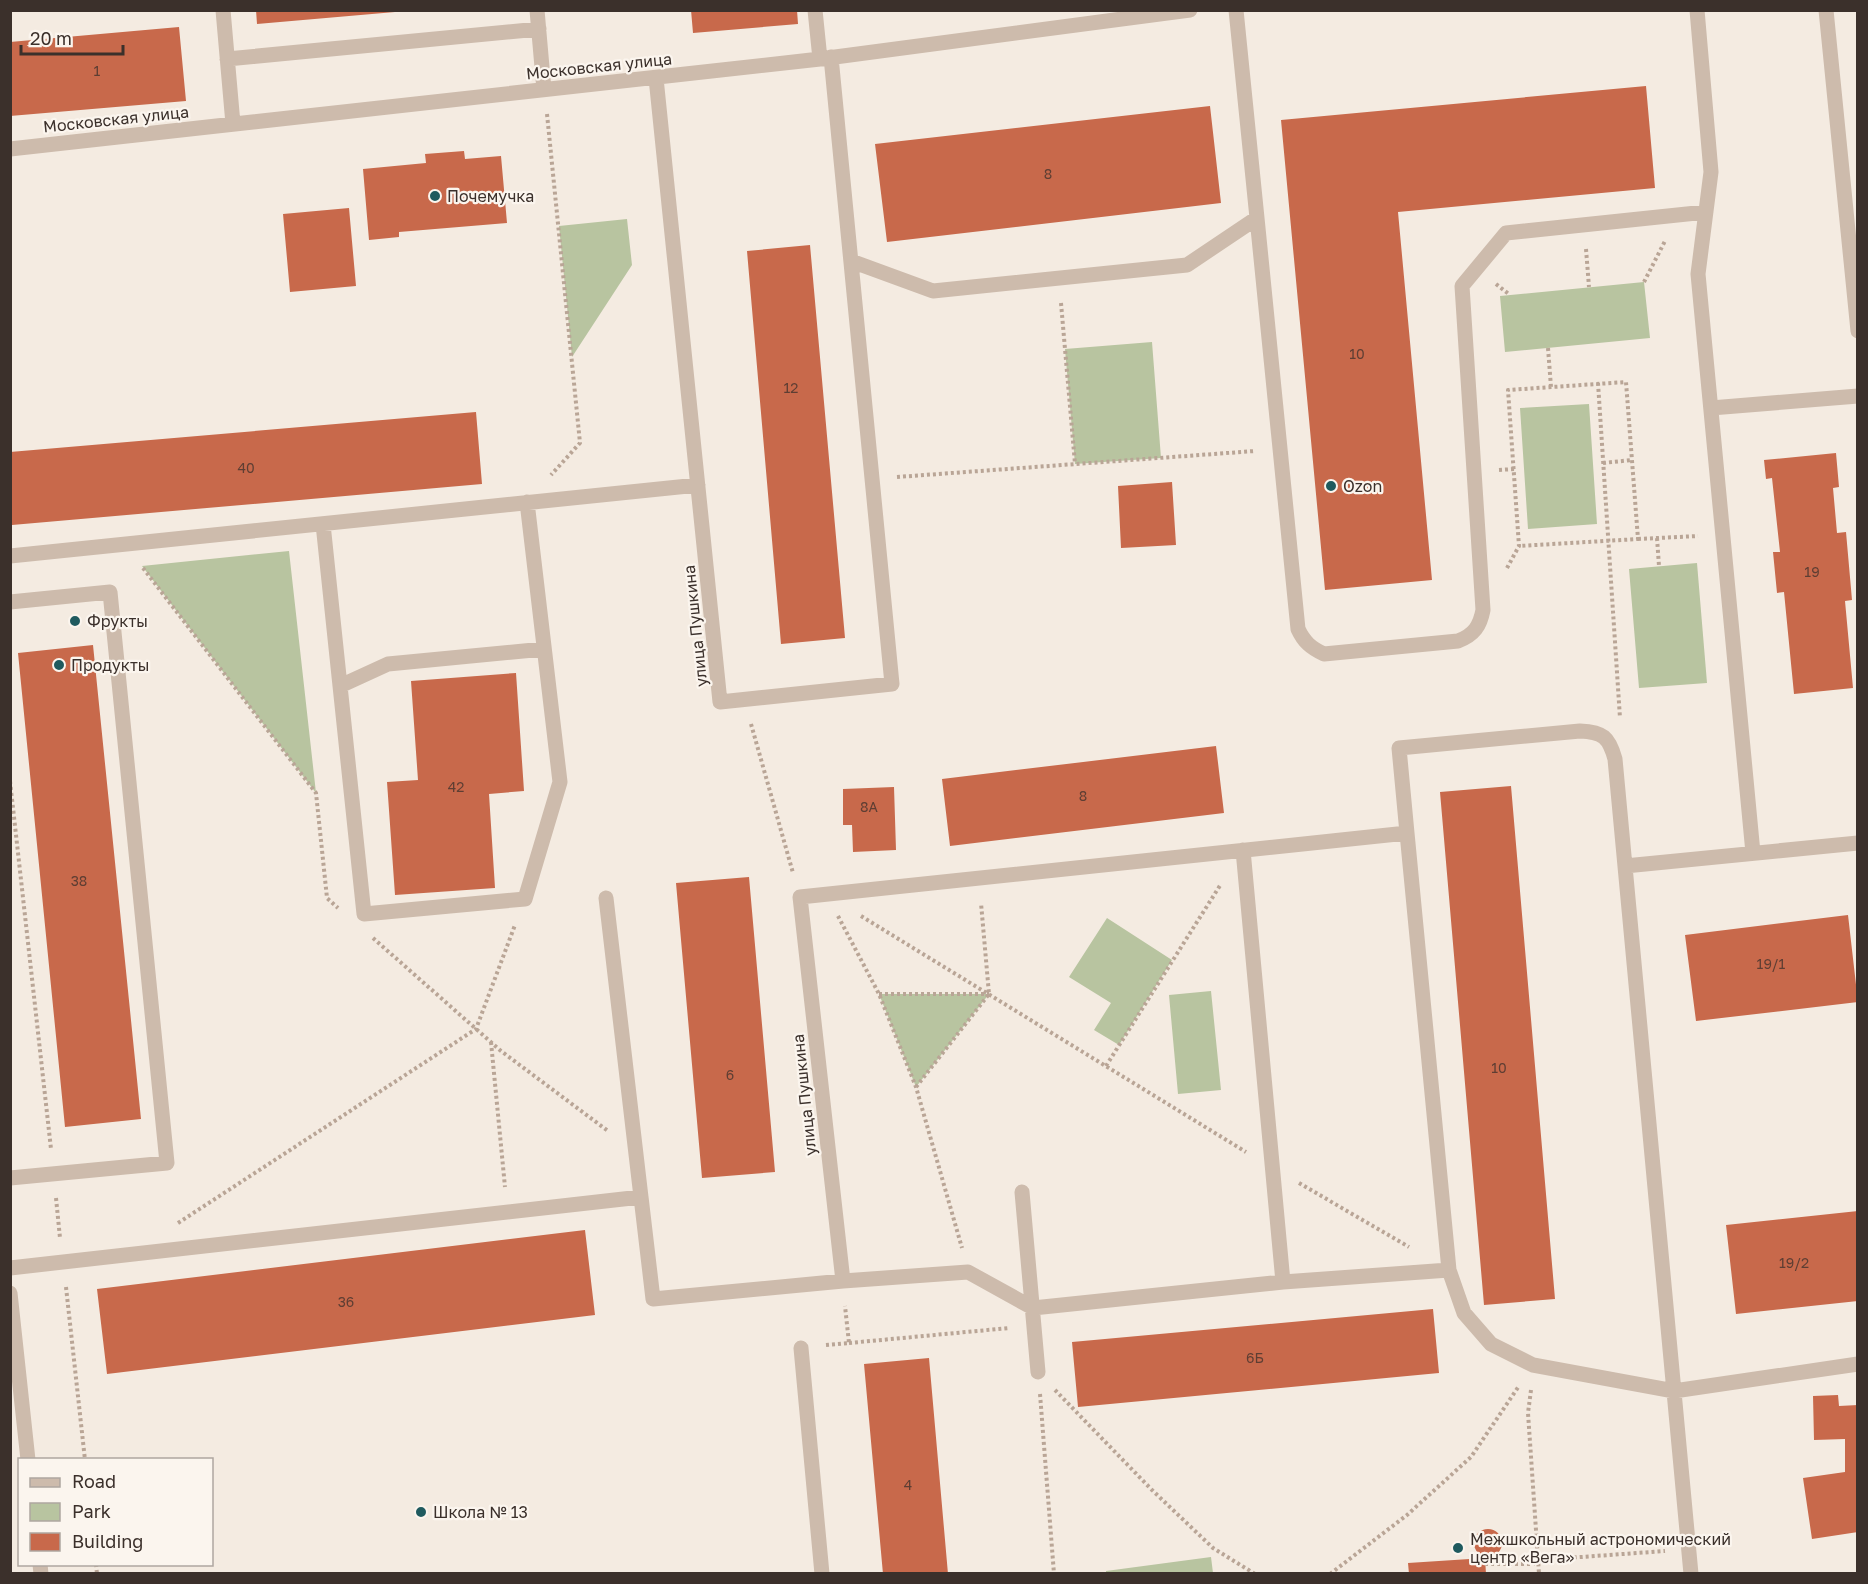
<svg xmlns="http://www.w3.org/2000/svg" width="1868" height="1584" font-family="'Golos Text',sans-serif">
  <style>
    .green { fill: #b8c4a0 }
    .building { fill: #c8694b }
    .lines { fill: none; stroke-linecap: round; stroke-linejoin: round }
    .path { stroke: #b9a596; stroke-width: 4; stroke-dasharray: 3 3; stroke-linecap: butt }
    .minor { stroke: #cdbbac; stroke-width: 15 }
    .poi-dot { fill: #1f5a5e; stroke: #fbf5ee; stroke-width: 2 }
    .labels { text-anchor: middle; stroke-width: 4.5; stroke-linejoin: round; paint-order: stroke }
    .number-label { font-size: 14px; fill: #5e3e33 }
    .street-label { font-size: 16px; fill: #3b302b; stroke: #fbf5ee }
    .poi-label { font-size: 16px; fill: #3b302b; stroke: #fbf5ee; text-anchor: start }
  </style>
  <rect width="100%" height="100%" fill="#f4ebe1"/>
  <path class="green" d="M627,219L632,265L572,357L559,226Z
    M1644,282L1650,338L1505,352L1500,296Z
    M1152,342L1161,458L1075,464L1065,349Z
    M1589,404L1597,524L1528,529L1520,408Z
    M289,551L316,793L142,566Z
    M1697,563L1707,683L1639,688L1629,569Z
    M1107,918L1172,960L1119,1045L1094,1030L1111,1003L1069,977Z
    M1211,991L1221,1090L1178,1094L1169,995Z
    M879,994H989L916,1087Z
    M1211,1557L1213,1573H1106V1571Z"/>
  <path class="building" d="M256,10H394L395,12L257,24Z
    M691,10H797L798,24L693,33Z
    M179,27L186,101L10,116V42Z
    M1646,86L1655,188L1398,212L1432,580L1325,590L1281,120Z
    M1210,106L1221,203L887,242L875,144Z
    M464,151L465,159L501,156L507,223L399,232V237L369,240L363,169L426,163L425,154Z
    M349,208L356,286L290,292L283,214Z
    M810,245L845,638L781,644L747,251Z
    M476,412L482,484L12,525L10,452Z
    M1836,453L1839,487L1833,488L1837,533L1846,532L1852,600L1845,601L1853,688L1794,694L1784,592L1777,593L1773,552H1780L1772,478L1766,479L1764,460Z
    M1172,482L1176,545L1121,548L1118,486Z
    M93,645L141,1119L65,1127L18,653Z
    M516,673L524,791L489,794L495,888L395,895L387,782L418,780L411,681Z
    M1216,746L1224,813L950,846L942,779Z
    M1511,786L1555,1299L1484,1305L1440,792Z
    M894,787L896,850L853,852L852,825H843V789Z
    M749,877L775,1172L702,1178L676,883Z
    M1848,915L1858,1002L1696,1021L1685,935Z
    M1858,1211V1301L1736,1314L1726,1225Z
    M585,1230L595,1315L107,1374L97,1289Z
    M1433,1309L1439,1373L1078,1407L1072,1342Z
    M929,1358L948,1574H883L864,1364Z
    M1838,1395L1839,1406L1858,1405V1532L1812,1539L1803,1478L1845,1472V1439L1814,1440L1813,1396Z
    M1474 1543a14 14 0 1 1 28 0a14 14 0 1 1-28 0Z
    M1485,1558L1486,1574H1409L1408,1563Z"/>
  <g class="lines">
    <path class="path" d="M547,114L580,443L551,475
      M1586,249L1589,287
      M1644,282L1665,241
      M1496,284L1510,295
      M1061,303L1075,464
      M1548,348L1551,387
      M1598,383L1620,718
      M1603,463L1632,460
      M1499,470L1514,469
      M897,477L1255,451
      M1657,538L1659,566
      M1638,539L1698,536
      M143,568L316,793L327,898L338,908
      M1507,568L1519,546L1508,390L1626,382L1638,539L1519,546
      M751,724L793,873
      M10,781L51,1149
      M838,916L879,994L916,1087L962,1248
      M861,916L1246,1152
      M373,938L501,1051L608,1131
      M879,994H989
      M491,1042L505,1187
      M1106,1066L1221,884
      M916,1087L989,994L981,903
      M1299,1183L1409,1247
      M56,1198L60,1238
      M178,1223L476,1029L515,925
      M66,1287L85,1460
      M849,1343L1009,1328
      M826,1345L849,1343L845,1306
      M1055,1390L1152,1490L1213,1548L1255,1574
      M1531,1390L1528,1413L1539,1574
      M1040,1394L1054,1574
      M96,1564L97,1574
      M1485,1564H1533L1539,1560L1665,1551
      M1330,1574L1407,1515L1471,1457L1519,1386"/>
    <path class="minor" d="M223,10L233,124
      M537,10L544,90
      M815,10L820,59
      M1697,10L1711,172L1698,274L1753,853
      M1826,10L1858,331
      M227,59L539,29
      M656,78L720,702L892,684L831,57
      M10,149L820,59L1190,10
      M1257,218L1298,629C1304,642 1311,648 1324,654L1458,641C1474,635 1480,626 1483,610L1462,286L1506,233L1706,212
      M851,261L933,291L1187,265L1257,218L1236,10
      M1711,408L1858,396
      M323,524L364,914L525,899L560,782L527,502
      M10,556L698,485
      M10,602L110,592L167,1163L10,1178
      M340,686L388,664L544,649
      M1407,833L1449,1270
      M1243,850L1283,1282
      M1625,866L1858,843
      M606,898L641,1197
      M1022,1192L1038,1372
      M10,1268L641,1197L653,1299L843,1281L968,1272L1033,1308L1283,1282L1449,1270L1464,1313L1491,1344L1533,1365L1674,1391L1858,1364
      M843,1281L800,897L1407,833L1399,748L1580,731C1603,732 1609,737 1615,759L1691,1574
      M10,1293L28,1460
      M801,1348L822,1574
      M40,1564L41,1574"/>
  </g>
  <g class="poi-dot">
    <circle cx="435" cy="196" r="6"/>
    <circle cx="1331" cy="486" r="6"/>
    <circle cx="75" cy="621" r="6"/>
    <circle cx="59" cy="665" r="6"/>
    <circle cx="421" cy="1512" r="6"/>
    <circle cx="1458" cy="1548" r="6"/>
  </g>
  <g class="labels">
    <g class="number-label">
      <text x="97" y="76">1</text>
      <text x="1048" y="179">8</text>
      <text x="1357" y="359">10</text>
      <text x="791" y="393">12</text>
      <text x="246" y="473">40</text>
      <text x="1812" y="577">19</text>
      <text x="456" y="792">42</text>
      <text x="1083" y="801">8</text>
      <text x="869" y="812">8А</text>
      <text x="79" y="886">38</text>
      <text x="1771" y="969">19/1</text>
      <text x="1499" y="1073">10</text>
      <text x="730" y="1080">6</text>
      <text x="1794" y="1268">19/2</text>
      <text x="346" y="1307">36</text>
      <text x="1255" y="1363">6Б</text>
      <text x="908" y="1490">4</text>
    </g>
    <g class="street-label">
      <text transform="translate(599 66) rotate(-6)" y="6">Московская улица</text>
      <text transform="translate(116 119) rotate(-6)" y="6">Московская улица</text>
      <text transform="translate(695 626) rotate(-96)" y="6">улица Пушкина</text>
      <text transform="translate(804 1095) rotate(-96)" y="6">улица Пушкина</text>
    </g>
    <g class="poi-label">
      <text x="447" y="202">Почемучка</text>
      <text x="1343" y="492">Ozon</text>
      <text x="87" y="627">Фрукты</text>
      <text x="71" y="671">Продукты</text>
      <text x="433" y="1518">Школа № 13</text>
      <text x="1470" y="1545">Межшкольный астрономический<tspan x="1470" dy="18">центр «Вега»</tspan></text>
    </g>
  </g>
  <rect width="1868" height="1584" fill="none" stroke="#3b302b" stroke-width="24"/>
  <rect x="18" y="1458" width="195" height="108" fill="#fbf5ee" stroke="#aea6a0" stroke-width="1.5"/>
  <rect x="30" y="1478" width="30" height="9" fill="#cdbbac" stroke="#aea6a0" stroke-width="1.5"/>
  <text x="72" y="1488" font-size="18" fill="#3b302b">Road</text>
  <rect x="30" y="1503" width="30" height="18" fill="#b8c4a0" stroke="#aea6a0" stroke-width="1.5"/>
  <text x="72" y="1518" font-size="18" fill="#3b302b">Park</text>
  <rect x="30" y="1533" width="30" height="18" fill="#c8694b" stroke="#aea6a0" stroke-width="1.5"/>
  <text x="72" y="1548" font-size="18" fill="#3b302b">Building</text>
  <path d="M21 45v9h102v-9" fill="none" stroke="#3b302b" stroke-width="3"/>
  <text x="30" y="45" font-size="18" fill="#3b302b" stroke="#fbf5ee" stroke-width="4.5" paint-order="stroke">20 m</text>
</svg>
